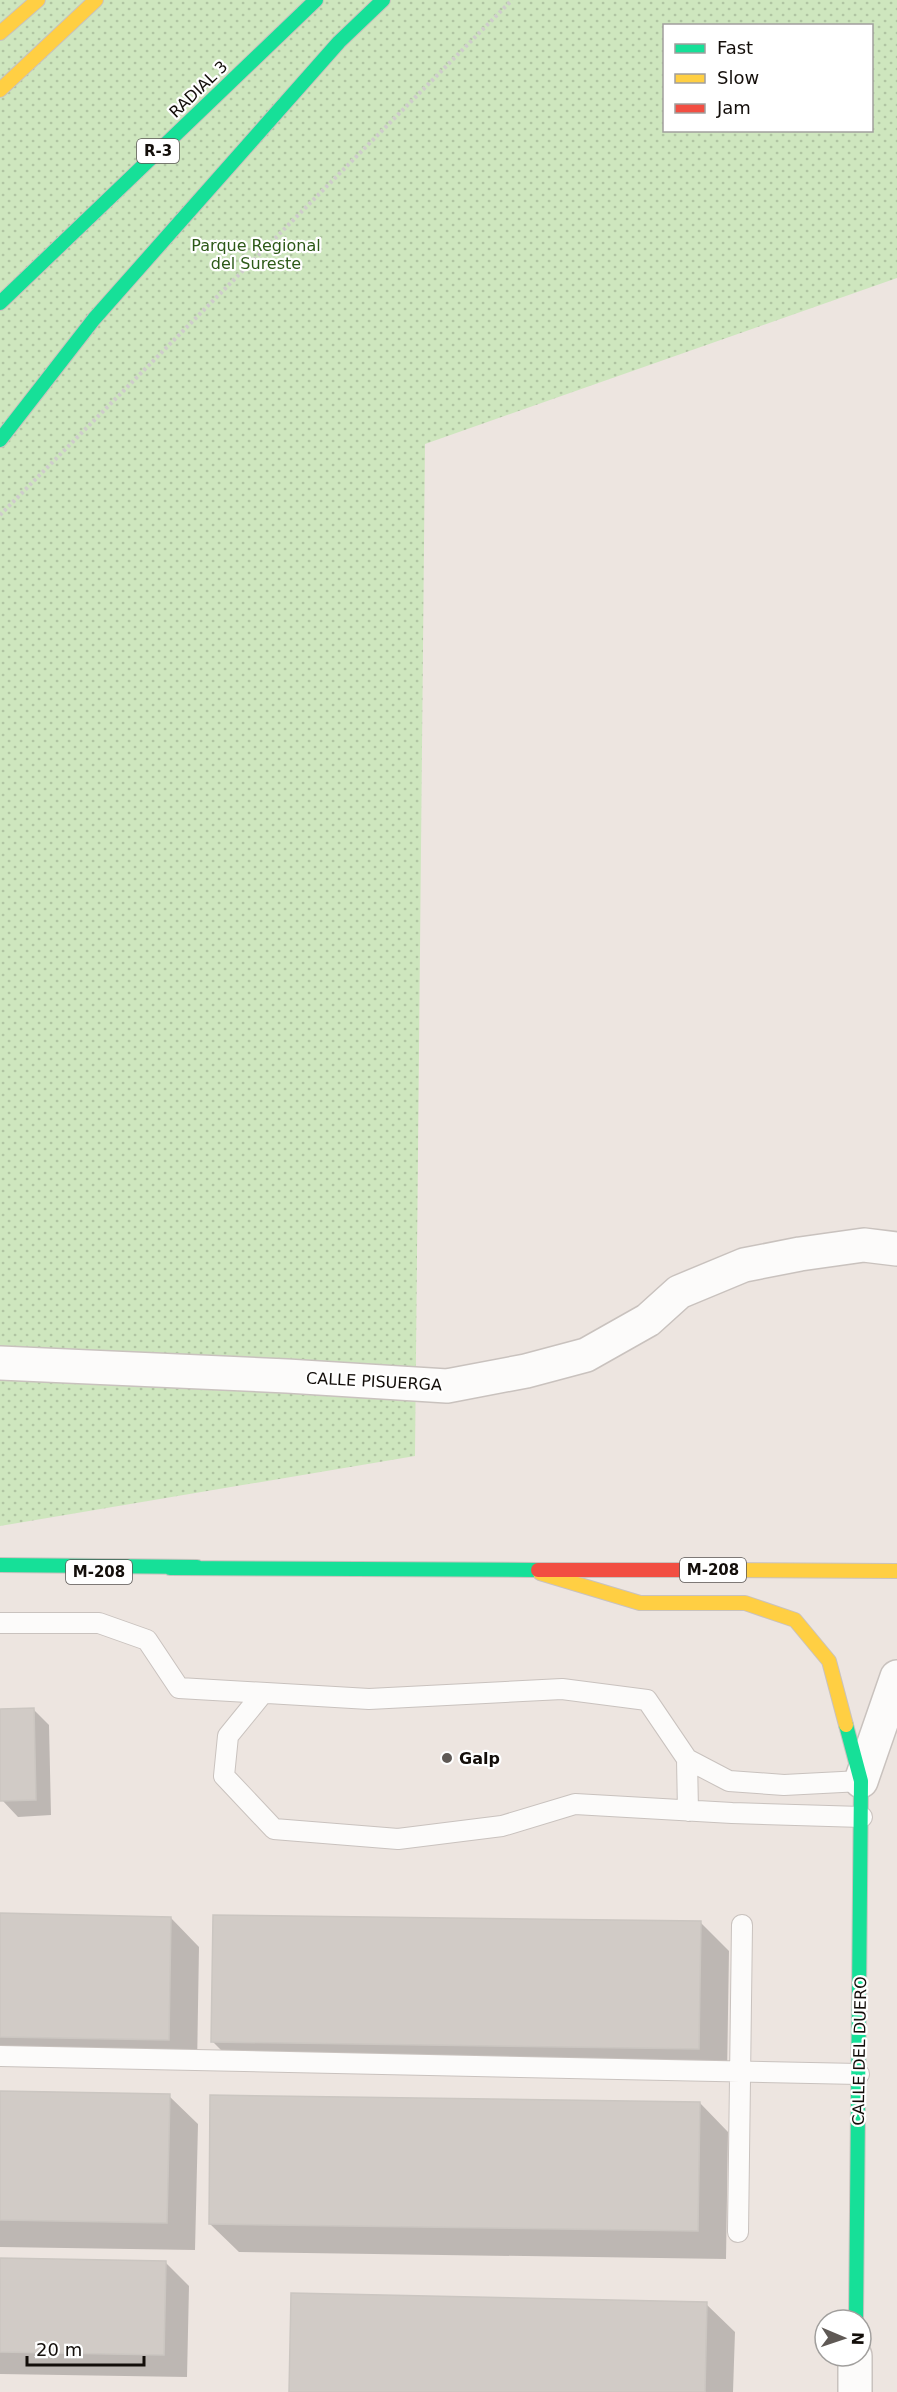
<svg xmlns="http://www.w3.org/2000/svg" width="897" height="2392" font-family="'DejaVu Sans',sans-serif">
  <style>
    .park { fill: url(#park-dots); fill-rule: evenodd }
    .shadow { fill: #0003 }
    .building { fill: #d1cbc6; stroke: #cbc6c1; stroke-width: 1.5 }
    .lines { fill: none; stroke-linecap: round; stroke-linejoin: round }
    .lane-casing { stroke: #c9c2be; stroke-width: 22 }
    .street-casing { stroke: #c9c2be; stroke-width: 36 }
    .fast-casing { stroke: #c9c2be; stroke-width: 16 }
    .slow-casing { stroke: #c9c2be; stroke-width: 16 }
    .jam-casing { stroke: #c9c2be; stroke-width: 16 }
    .path { stroke: #cecccb; stroke-width: 4; stroke-dasharray: 3 3; stroke-linecap: butt }
    .lane { stroke: #fcfbfa; stroke-width: 20 }
    .street { stroke: #fcfbfa; stroke-width: 33 }
    .fast { stroke: #16e098; stroke-width: 14 }
    .slow { stroke: #ffcf43; stroke-width: 14 }
    .jam { stroke: #f24e42; stroke-width: 14 }
    .poi-dot { fill: #5f5955; stroke: #fff; stroke-width: 2 }
    .labels { text-anchor: middle; stroke-width: 4.5; stroke-linejoin: round; paint-order: stroke }
    .shield { fill: #fff; stroke: #5a5654; stroke-width: 1.5 }
    .shield-label { font-size: 15px; font-weight: bold; fill: #130e0a }
    .street-label { font-size: 16px; fill: #130e0a; stroke: #fff }
    .park-label { font-size: 16px; fill: #2c5917; stroke: #fff }
    .poi-label { font-size: 16px; font-weight: bold; fill: #130e0a; stroke: #fff; text-anchor: start }
  </style>
  <defs>
    <pattern id="park-dots" width="8" height="8" patternUnits="userSpaceOnUse" patternTransform="scale(1.5)"><rect width="8" height="8" fill="#cee6be"/><path d="M2 2h.1M6 6h.1" fill="none" stroke="#b0c4a2" stroke-width="1.8" stroke-linecap="round"/></pattern>
  </defs>
  <rect width="100%" height="100%" fill="#ede5e0"/>
  <path class="park" d="M0,0H897V278L425,444L415,1456L0,1526ZM664,26H872V130H664Z"/>
  <path class="shadow" d="M33,1709L49,1725L51,1815L18,1817L2,1800L0,1710Z
    M0,1915L171,1918L199,1947L197,2068L0,2064Z
    M701,1923L729,1951L727,2076L241,2070L213,2042Z
    M0,2093L169,2096L198,2124L195,2250L0,2247Z
    M700,2103L728,2132L726,2259L239,2252L210,2224Z
    M0,2260L166,2263L189,2286L187,2377L0,2374Z
    M706,2304L735,2332L733,2392H290Z"/>
  <path class="building" d="M34,1708L36,1800L0,1801V1709Z
    M0,1913L171,1917L169,2040L0,2037Z
    M213,1915L701,1921L699,2049L211,2042Z
    M0,2091L170,2094L167,2223L0,2220Z
    M210,2095L700,2102L698,2231L209,2224Z
    M0,2258L166,2261L164,2355L0,2352Z
    M291,2293L707,2302L705,2392H289Z"/>
  <g class="lines">
    <defs>
      <path id="lane" d="M0,1623H99L147,1640L179,1688L369,1699L562,1689L647,1700L687,1759L729,1781L784,1785L861,1781
        M263,1693L228,1736L224,1776L274,1829L398,1839L502,1826L575,1804L732,1813L862,1817
        M687,1759L688,1811
        M0,2056L859,2074
        M738,2232L742,1925"/>
      <path id="street" d="M0,1363L287,1376L447,1386L526,1371L586,1355L648,1320L679,1292L744,1265L800,1254L864,1245L897,1249
        M861,1781L897,1677
        M855,2392V2356"/>
      <path id="fast" d="M0,303L316,0
        M0,440L94,319L339,42L383,0
        M0,1565L197,1567
        M170,1568L538,1570
        M846,1725L861,1781L856,2320"/>
      <path id="slow" d="M0,33L38,0
        M0,90L96,0
        M714,1570L897,1571
        M540,1573L640,1603H745L795,1620L829,1661L846,1725"/>
      <path id="jam" d="M538,1570H714"/>
    </defs>
    <use href="#lane" class="lane-casing"/>
    <use href="#street" class="street-casing"/>
    <use href="#fast" class="fast-casing"/>
    <use href="#slow" class="slow-casing"/>
    <use href="#jam" class="jam-casing"/>
    <path class="path" d="M0,515L512,0"/>
    <use href="#lane" class="lane"/>
    <use href="#street" class="street"/>
    <use href="#fast" class="fast"/>
    <use href="#slow" class="slow"/>
    <use href="#jam" class="jam"/>
  </g>
  <circle class="poi-dot" cx="447" cy="1758" r="6"/>
  <g class="labels">
    <g class="shield">
      <rect x="137" y="139" width="42" height="24" rx="4.5"/>
      <rect x="680" y="1558" width="66" height="24" rx="4.5"/>
      <rect x="66" y="1560" width="66" height="24" rx="4.5"/>
    </g>
    <g class="shield-label">
      <text x="158" y="156">R-3</text>
      <text x="713" y="1575">M-208</text>
      <text x="99" y="1577">M-208</text>
    </g>
    <g class="street-label">
      <text transform="translate(198 89) rotate(-44)" y="6">RADIAL 3</text>
      <text transform="translate(374 1381) rotate(3)" y="6">CALLE PISUERGA</text>
      <text transform="translate(859 2051) rotate(-89)" y="6">CALLE DEL DUERO</text>
    </g>
    <g class="park-label">
      <text x="256" y="251">Parque Regional<tspan x="256" dy="18">del Sureste</tspan></text>
    </g>
    <g class="poi-label">
      <text x="459" y="1764">Galp</text>
    </g>
  </g>
  <rect x="663" y="24" width="210" height="108" fill="#ffffff" stroke="#a19f9d" stroke-width="1.5"/>
  <rect x="675" y="44" width="30" height="9" fill="#16e098" stroke="#a19f9d" stroke-width="1.5"/>
  <text x="717" y="54" font-size="18" fill="#130e0a">Fast</text>
  <rect x="675" y="74" width="30" height="9" fill="#ffcf43" stroke="#a19f9d" stroke-width="1.5"/>
  <text x="717" y="84" font-size="18" fill="#130e0a">Slow</text>
  <rect x="675" y="104" width="30" height="9" fill="#f24e42" stroke="#a19f9d" stroke-width="1.5"/>
  <text x="717" y="114" font-size="18" fill="#130e0a">Jam</text>
  <g transform="translate(843 2338) rotate(92)"><circle r="28" fill="#ffffff" stroke="#a19f9d" stroke-width="1.5"/>
  <path d="M0-4.5L10 22L0 15L-10 22Z" fill="#5f5955"/>
  <text y="-9" font-size="16" font-weight="bold" text-anchor="middle" fill="#130e0a">N</text>
  </g>
  <path d="M27 2356v9h117v-9" fill="none" stroke="#130e0a" stroke-width="3"/>
  <text x="36" y="2356" font-size="18" fill="#130e0a" stroke="#ffffff" stroke-width="4.5" paint-order="stroke">20 m</text>
</svg>
